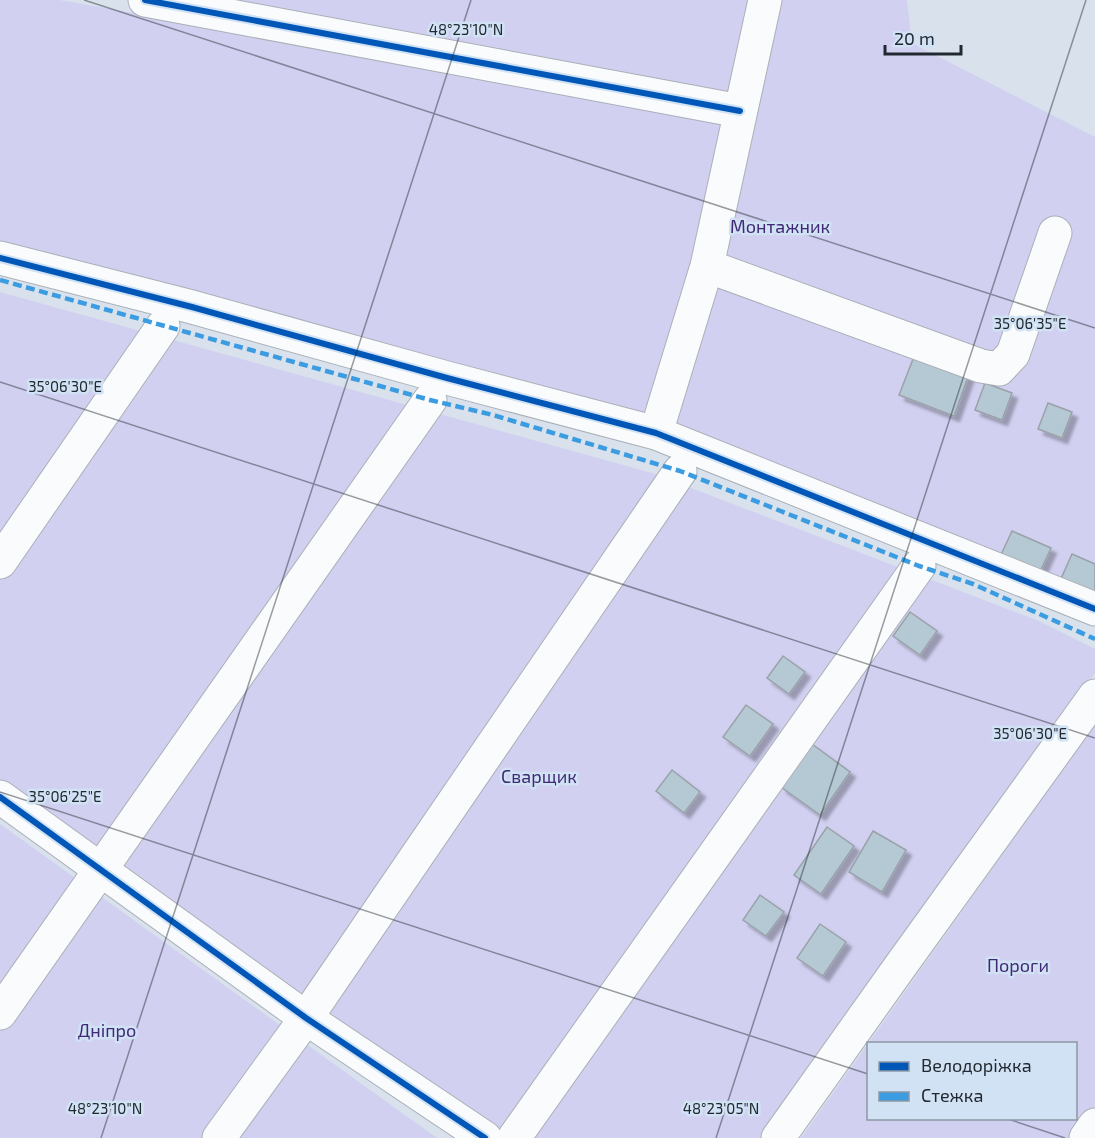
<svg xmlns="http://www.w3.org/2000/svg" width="1095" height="1138" font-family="'Exo 2',sans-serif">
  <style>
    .green { fill: #d1d0f1; fill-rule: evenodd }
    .building { fill: #b5c9d4; stroke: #9aa2a9; stroke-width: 1.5; filter: url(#shadow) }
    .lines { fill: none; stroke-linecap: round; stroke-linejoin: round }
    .minor-casing { stroke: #aab0b8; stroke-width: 35 }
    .minor { stroke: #f9fbfc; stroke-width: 33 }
    .quiet { stroke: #3c9ce1; stroke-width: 4.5; stroke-dasharray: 9 4.5; stroke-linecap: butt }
    .cycleway-casing { stroke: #d1e2f4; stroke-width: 10 }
    .cycleway { stroke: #0057b8; stroke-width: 6 }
    .ticks { fill: none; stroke: #22282f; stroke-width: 1.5; stroke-opacity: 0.45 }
    .labels { text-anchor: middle; stroke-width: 5; stroke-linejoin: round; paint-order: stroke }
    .park-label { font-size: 18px; fill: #402875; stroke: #d1e2f4 }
    .ticks-label { font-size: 15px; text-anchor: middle; fill: #22282f; stroke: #d1e2f4; stroke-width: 5; stroke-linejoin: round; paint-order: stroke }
  </style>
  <defs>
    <filter id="shadow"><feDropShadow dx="5.5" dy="5.5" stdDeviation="1.5" flood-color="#0004"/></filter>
  </defs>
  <rect width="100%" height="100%" fill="#d9e2ec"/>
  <path class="green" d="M0,0H60L490,76L193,0H907L912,43L1095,137V602L894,524L0,243Z
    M0,292L652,473L1039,621L1095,649V673L771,1138H491L0,795Z
    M1095,724V1107L1073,1138H801ZM868,1044H1076V1118H868Z
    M0,824L7,829L437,1138H0Z"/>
  <path class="building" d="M915,354L969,374L954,416L899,395Z
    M985,383L1012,393L1002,420L975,410Z
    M1048,403L1072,412L1062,438L1038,429Z
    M1012,531L1051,548L1038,576L999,559Z
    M1072,554L1095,564V597L1060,581Z
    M910,612L937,631L920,655L893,636Z
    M783,656L805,672L789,694L767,678Z
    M746,705L773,724L750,756L723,737Z
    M812,744L850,772L820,815L781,787Z
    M672,770L700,792L684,813L656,791Z
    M827,827L854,846L821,894L794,875Z
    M873,831L906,850L882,892L849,872Z
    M760,895L784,912L766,936L743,920Z
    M820,924L846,942L823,976L797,958Z"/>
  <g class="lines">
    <defs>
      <path id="minor" d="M145,0L740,111
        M0,258L192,307L447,378L656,433L1095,609
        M707,266L981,366L999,369L1013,354L1055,233
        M656,433L707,266L765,0
        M0,562L163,326
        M0,797L306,1018L485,1138
        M0,1013L430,400
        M219,1138L306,1018L680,471
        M514,1138L919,566
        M778,1138L899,968L1095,696
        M1086,1138L1095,1125"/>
    </defs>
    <use href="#minor" class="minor-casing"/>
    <use href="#minor" class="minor"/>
    <path class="quiet" d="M0,280L430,400L493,415L680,471L919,566L973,584L1095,639"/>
    <defs>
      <path id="cycleway" d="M145,0L740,111
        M0,258L192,307L447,378L656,433L1095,609
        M0,797L306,1018L485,1138"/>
    </defs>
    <use href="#cycleway" class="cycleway-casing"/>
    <use href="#cycleway" class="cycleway"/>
  </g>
  <path class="ticks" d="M84,0L1095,328M0,382L1095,738M0,792L868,1074M1005,1118L1065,1138M101,1138L471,0M716,1138L1086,0"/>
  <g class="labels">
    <g class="park-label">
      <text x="780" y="233">Монтажник</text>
      <text x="539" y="783">Сварщик</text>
      <text x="1018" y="972">Пороги</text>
      <text x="107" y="1037">Дніпро</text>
    </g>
  </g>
  <g class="ticks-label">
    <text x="466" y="35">48°23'10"N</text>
    <text x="1030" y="329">35°06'35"E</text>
    <text x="65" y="392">35°06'30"E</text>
    <text x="1030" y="739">35°06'30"E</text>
    <text x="65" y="802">35°06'25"E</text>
    <text x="105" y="1114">48°23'10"N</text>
    <text x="721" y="1114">48°23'05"N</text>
  </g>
  <rect x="867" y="1042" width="210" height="78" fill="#d1e2f4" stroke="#8b98a5" stroke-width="1.5"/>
  <rect x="879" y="1062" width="30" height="9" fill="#0057b8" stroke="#8b98a5" stroke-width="1.5"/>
  <text x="921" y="1072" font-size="18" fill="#22282f">Велодоріжка</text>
  <rect x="879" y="1092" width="30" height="9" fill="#3c9ce1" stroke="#8b98a5" stroke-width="1.5"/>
  <text x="921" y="1102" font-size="18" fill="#22282f">Стежка</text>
  <path d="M885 45v9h76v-9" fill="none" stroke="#22282f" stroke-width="3"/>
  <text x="894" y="45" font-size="18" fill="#22282f" stroke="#d1e2f4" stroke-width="4.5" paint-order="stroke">20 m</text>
</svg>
